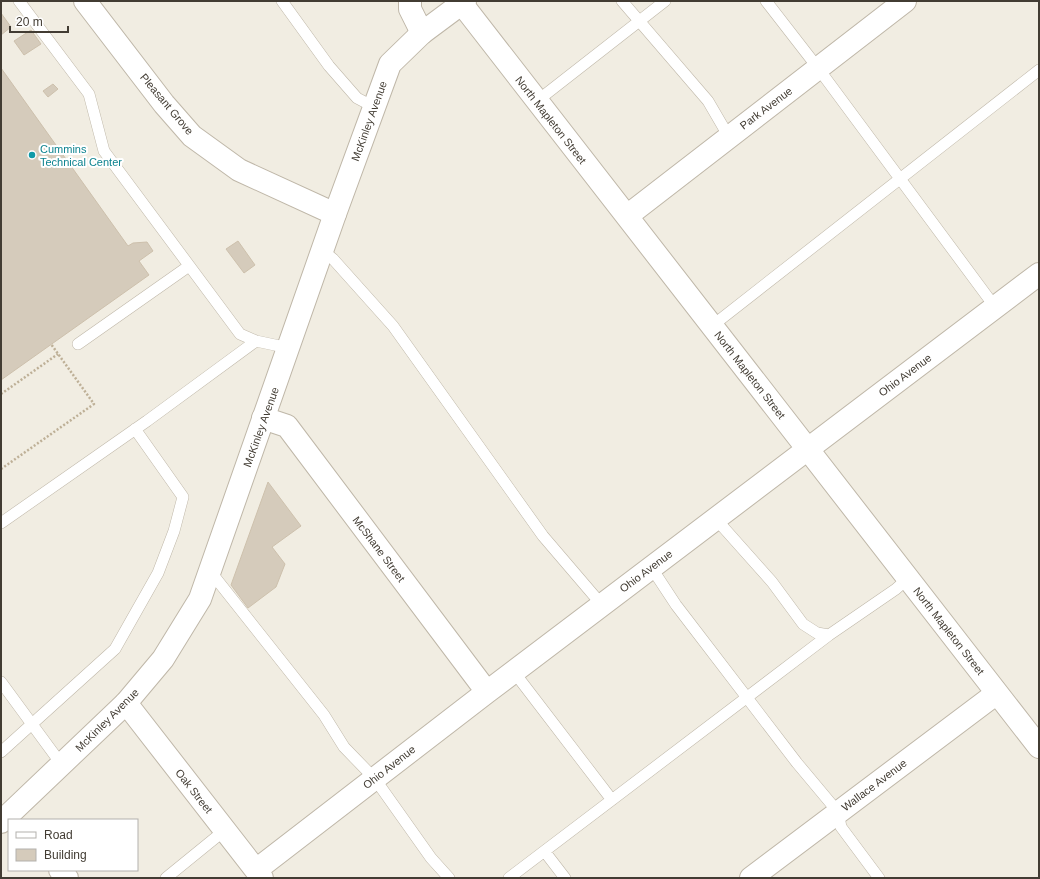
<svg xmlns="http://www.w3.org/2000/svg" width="1040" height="879" font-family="Helvetica,sans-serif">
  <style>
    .building { fill: #d5cbbb; stroke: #cdc0ac }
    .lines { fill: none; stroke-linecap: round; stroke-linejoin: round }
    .service-casing { stroke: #bfb7a8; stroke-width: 12 }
    .minor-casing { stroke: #bfb7a8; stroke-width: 24 }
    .tertiary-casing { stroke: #bfb7a8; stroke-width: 24 }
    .path { stroke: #beb097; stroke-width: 2.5; stroke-dasharray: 2 2; stroke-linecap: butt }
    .service { stroke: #fff; stroke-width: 11 }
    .minor { stroke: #fff; stroke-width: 22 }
    .tertiary { stroke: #fff; stroke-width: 22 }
    .culture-dot { fill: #0f9aa8; stroke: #fff; stroke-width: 1.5 }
    .labels { text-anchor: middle; stroke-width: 4; stroke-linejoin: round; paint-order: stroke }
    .street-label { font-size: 11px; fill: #423c33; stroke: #fff }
    .culture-label { font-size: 11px; fill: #0d838f; stroke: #fff; text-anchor: start }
  </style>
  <rect width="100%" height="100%" fill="#f1ede2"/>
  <path class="building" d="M1,13L11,27L1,35Z
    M31,30L41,44L24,55L14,41Z
    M1,68L128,246L133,243L147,242L153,251L139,261L149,275L1,380Z
    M53,84L58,89L48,97L43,91Z
    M238,241L255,265L244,273L226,249Z
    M268,482L301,526L272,547L285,564L276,587L248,608L231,585Z"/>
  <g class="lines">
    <defs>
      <path id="service" d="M19,1L89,94L104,151L240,334L256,341
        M282,1L329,66L357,98L374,107
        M622,1L708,101L729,137
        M766,1L818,68L995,307
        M537,101L665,1
        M322,250L333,259L393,326L543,536L602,605
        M712,326L1039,70
        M78,344L189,266
        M715,518L772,582L803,624L817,633L829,635
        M1,523L147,421L256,341L289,348
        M651,567L676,605L797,763L838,812L841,827L879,878
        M210,571L324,715L344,747L375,779L431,858L449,878
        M514,672L612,800
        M1,682L62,765
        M1,752L115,649L158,573L174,531L183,497L135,429
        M545,852L565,878
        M166,878L225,830
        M509,878L829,635L896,589L908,578"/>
      <path id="minor" d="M85,1L164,104L192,136L239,170L335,214
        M410,1V9L422,33
        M462,4L1039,747
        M627,216L905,1
        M263,418L287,426L487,692
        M126,703L262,878
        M60,870L67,878
        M256,870L487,692L1039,274
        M751,878L997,693"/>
      <path id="tertiary" d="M1,822L126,703L163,659L200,599L335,214L390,64L422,33L465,1"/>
    </defs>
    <use href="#service" class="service-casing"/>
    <use href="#minor" class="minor-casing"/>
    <use href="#tertiary" class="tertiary-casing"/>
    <path class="path" d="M1,394L58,354
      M1,469L94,404L51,344"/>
    <use href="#service" class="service"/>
    <use href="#minor" class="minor"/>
    <use href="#tertiary" class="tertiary"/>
  </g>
  <circle class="culture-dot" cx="32" cy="155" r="4"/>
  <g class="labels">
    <g class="street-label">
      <text transform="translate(167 104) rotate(50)" y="4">Pleasant Grove</text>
      <text transform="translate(766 108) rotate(-37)" y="4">Park Avenue</text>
      <text transform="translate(551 120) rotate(52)" y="4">North Mapleton Street</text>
      <text transform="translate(369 121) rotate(-70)" y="4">McKinley Avenue</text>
      <text transform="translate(750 375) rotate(52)" y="4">North Mapleton Street</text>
      <text transform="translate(905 375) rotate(-37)" y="4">Ohio Avenue</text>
      <text transform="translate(261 427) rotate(-70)" y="4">McKinley Avenue</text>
      <text transform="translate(379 549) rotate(53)" y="4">McShane Street</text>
      <text transform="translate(646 571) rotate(-37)" y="4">Ohio Avenue</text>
      <text transform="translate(949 631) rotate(52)" y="4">North Mapleton Street</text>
      <text transform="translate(107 720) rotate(-45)" y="4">McKinley Avenue</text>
      <text transform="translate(389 767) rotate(-38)" y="4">Ohio Avenue</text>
      <text transform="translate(874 785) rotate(-37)" y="4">Wallace Avenue</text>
      <text transform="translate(194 791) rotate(52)" y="4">Oak Street</text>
    </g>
    <g class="culture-label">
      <text x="40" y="153">Cummins<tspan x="40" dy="13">Technical Center</tspan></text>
    </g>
  </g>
  <rect width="1040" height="879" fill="none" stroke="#423c33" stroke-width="4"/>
  <rect x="8" y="819" width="130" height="52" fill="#ffffff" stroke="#b3b1ad"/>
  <rect x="16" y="832" width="20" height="6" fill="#ffffff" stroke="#b3b1ad"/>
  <text x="44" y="839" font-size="12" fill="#423c33">Road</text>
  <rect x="16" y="849" width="20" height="12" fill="#d5cbbb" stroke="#b3b1ad"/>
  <text x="44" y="859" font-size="12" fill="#423c33">Building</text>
  <path d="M10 26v6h58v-6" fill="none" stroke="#423c33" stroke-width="2"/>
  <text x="16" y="26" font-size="12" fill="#423c33" stroke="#ffffff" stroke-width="3" paint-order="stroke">20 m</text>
</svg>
